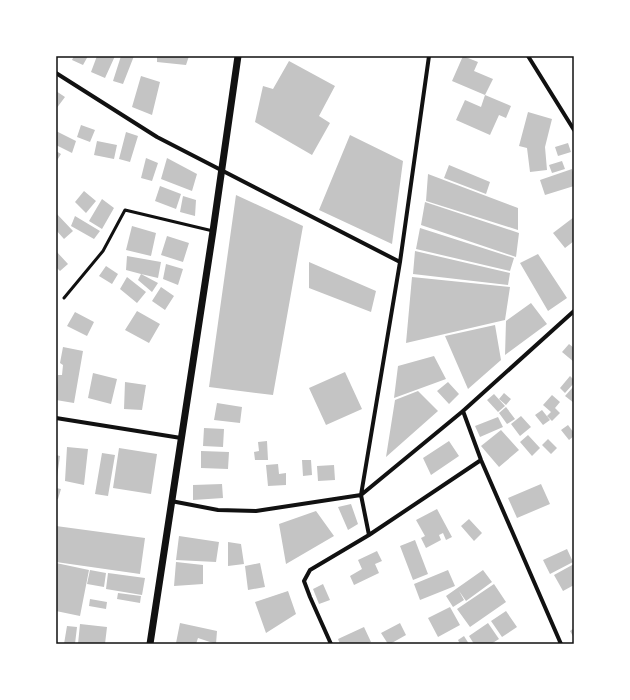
<svg xmlns="http://www.w3.org/2000/svg" width="630" height="700" font-family="Spectral,serif">
  <style>
    .building { fill: #c4c4c4 }
    .lines { fill: none; stroke-linecap: round; stroke-linejoin: round }
    .service { stroke: #111; stroke-width: 3 }
    .minor { stroke: #111; stroke-width: 4 }
    .tertiary { stroke: #111; stroke-width: 7 }
    .neatline { fill: none; stroke: #111; stroke-width: 1.5 }
  </style>
  <rect width="100%" height="100%" fill="#fff"/>
  <path class="building" d="M74,56H88L83,65L72,60Z
    M97,56H115L105,78L91,72Z
    M121,56H134L123,84L113,81Z
    M157,56H189L186,65L157,62Z
    M463,56L478,62L474,71L493,79L485,95L511,106L506,118L499,115L490,135L456,120L465,100L481,107L485,95L452,81Z
    M289,61L335,86L319,116L330,123L312,155L255,122L263,86L273,89Z
    M141,76L160,82L152,115L132,107Z
    M56,91L65,97L56,109Z
    M528,112L552,119L545,147L547,170L530,172L527,148L519,146Z
    M81,125L95,130L90,142L77,137Z
    M56,131L76,141L72,153L56,145Z
    M126,132L138,136L130,162L119,159Z
    M350,135L403,161L392,244L319,210Z
    M97,141L117,145L114,159L94,155Z
    M568,143L571,152L558,156L555,147Z
    M56,151L61,154L56,162Z
    M146,158L158,163L152,181L141,178Z
    M167,158L197,174L192,191L161,179Z
    M562,161L565,169L552,173L549,165Z
    M449,165L490,182L486,194L444,178Z
    M572,169L574,175V186L545,195L540,180Z
    M428,174L518,208V230L426,201Z
    M160,186L181,194L176,209L155,201Z
    M84,191L96,201L86,213L75,202Z
    M236,195L303,226L273,395L209,387Z
    M183,196L196,200L195,216L180,212Z
    M102,199L114,208L102,229L89,221Z
    M425,202L519,233L516,257L421,225Z
    M56,213L73,231L64,239L56,230Z
    M75,216L100,231L94,239L71,226Z
    M574,217V241L565,248L553,233Z
    M132,226L156,233L151,256L126,250Z
    M420,228L514,258L510,271L416,249Z
    M167,236L189,243L183,262L161,255Z
    M56,251L68,264L60,271L56,267Z
    M415,251L510,273L508,285L413,274Z
    M538,254L567,298L548,311L520,263Z
    M127,256L161,262L158,278L141,274L158,283L152,292L138,280L141,274L126,270Z
    M309,262L376,291L371,312L309,288Z
    M166,264L183,269L178,285L163,279Z
    M106,266L118,274L112,284L99,276Z
    M127,277L146,292L137,303L120,289Z
    M412,277L510,287L505,320L406,343Z
    M161,287L174,296L165,310L152,301Z
    M531,303L547,324L505,355L506,321Z
    M137,311L160,324L149,343L125,330Z
    M75,312L94,322L87,336L67,326Z
    M495,325L501,360L468,389L445,336Z
    M569,344L574,348V362L562,352Z
    M63,347L83,351L74,403L56,400L58,375H62L63,365L60,363Z
    M434,356L446,379L394,398L398,366Z
    M345,372L362,409L326,425L309,388Z
    M93,373L117,379L111,404L88,398Z
    M570,376L574,380V383L565,393L560,388Z
    M125,382L146,385L142,410L124,409Z
    M448,382L459,394L449,404L437,391Z
    M573,387H574V403L565,396Z
    M418,391L438,411L386,457L395,400Z
    M504,393L511,399L506,405L499,399Z
    M494,394L505,406L498,412L487,400Z
    M552,395L560,402L555,408L560,413L552,421L547,416L551,412L543,405Z
    M217,403L242,407L240,423L214,420Z
    M506,407L515,419L507,424L499,413Z
    M542,410L550,420L543,425L535,415Z
    M521,416L531,427L520,436L511,424Z
    M498,417L503,427L480,437L475,426Z
    M568,425L574,433V436L569,440L561,430Z
    M204,428L224,429L223,447L203,446Z
    M501,430L519,450L499,467L481,446Z
    M528,435L540,448L532,456L520,442Z
    M548,439L557,448L551,454L542,445Z
    M267,441L268,460H255L254,452L259,451L258,442Z
    M449,441L459,456L431,475L423,458Z
    M67,447L88,449L84,485L65,481Z
    M119,448L157,454L151,494L113,488Z
    M201,451L229,452L228,469L201,468Z
    M102,453L115,455L108,496L95,494Z
    M56,455L60,456L57,477H56Z
    M302,460H311L312,475L303,476Z
    M278,464L279,474L286,473V485L268,486L266,465Z
    M334,465L335,480L318,481L317,466Z
    M222,484L223,498L193,500V485Z
    M541,484L550,504L517,518L508,498Z
    M56,488L61,489L58,499H56Z
    M351,504L358,524L348,530L338,507Z
    M437,509L452,537L446,540L443,533L439,535L441,540L426,548L421,538L425,536L416,520Z
    M316,511L334,536L286,564L279,524Z
    M469,519L482,533L474,541L461,526Z
    M56,526L145,538L140,574L56,562Z
    M179,536L219,542L216,562L176,560Z
    M415,540L428,574L413,580L400,546Z
    M228,542L241,544L244,564L228,566Z
    M567,549L573,562L550,574L543,560Z
    M377,551L382,561L375,564L379,573L354,585L350,576L362,569L358,560Z
    M176,562L203,565V584L174,586Z
    M56,563L89,570L80,616L56,611Z
    M260,563L265,587L248,590L245,566Z
    M574,564V585L563,591L554,575Z
    M90,570L106,573L104,587L87,584Z
    M448,570L455,586L420,600L414,584Z
    M483,570L492,582L466,601L459,591L464,600L453,607L446,596Z
    M108,573L145,578L142,595L106,589Z
    M323,584L330,600L319,604L313,589Z
    M494,584L506,602L470,627L457,609Z
    M288,591L296,614L266,633L255,602Z
    M118,593L141,596L140,603L117,599Z
    M90,599L107,602L106,609L89,606Z
    M450,607L460,625L438,637L428,618Z
    M506,611L517,627L502,637L491,621Z
    M180,623L217,631L216,644L198,638L196,644H181L176,643Z
    M400,623L406,635L390,644H388L381,633Z
    M488,623L499,639L491,644H474L469,636Z
    M80,624L107,627L105,644H78Z
    M67,626L77,627L75,644H64Z
    M364,627L371,642L366,644H340L338,639Z
    M574,628V638L570,631Z
    M464,636L469,644H460L458,640Z"/>
  <g class="lines">
    <path class="service" d="M64,298L103,251L125,210L213,231"/>
    <path class="minor" d="M528,56L574,130
      M56,73L157,137L400,262
      M463,411L481,460L561,644
      M56,418L181,438
      M171,501L218,510L256,511L361,495L463,411L574,311
      M369,535L361,495L400,262L429,56
      M331,644L310,597L304,581L310,570L369,535L481,460"/>
    <path class="tertiary" d="M150,644L213,231L238,56"/>
  </g>
  <rect width="630" height="700" fill="none" stroke="#ffffff" stroke-width="114"/>
  <rect x="57" y="57" width="516" height="586" class="neatline"/>
</svg>
